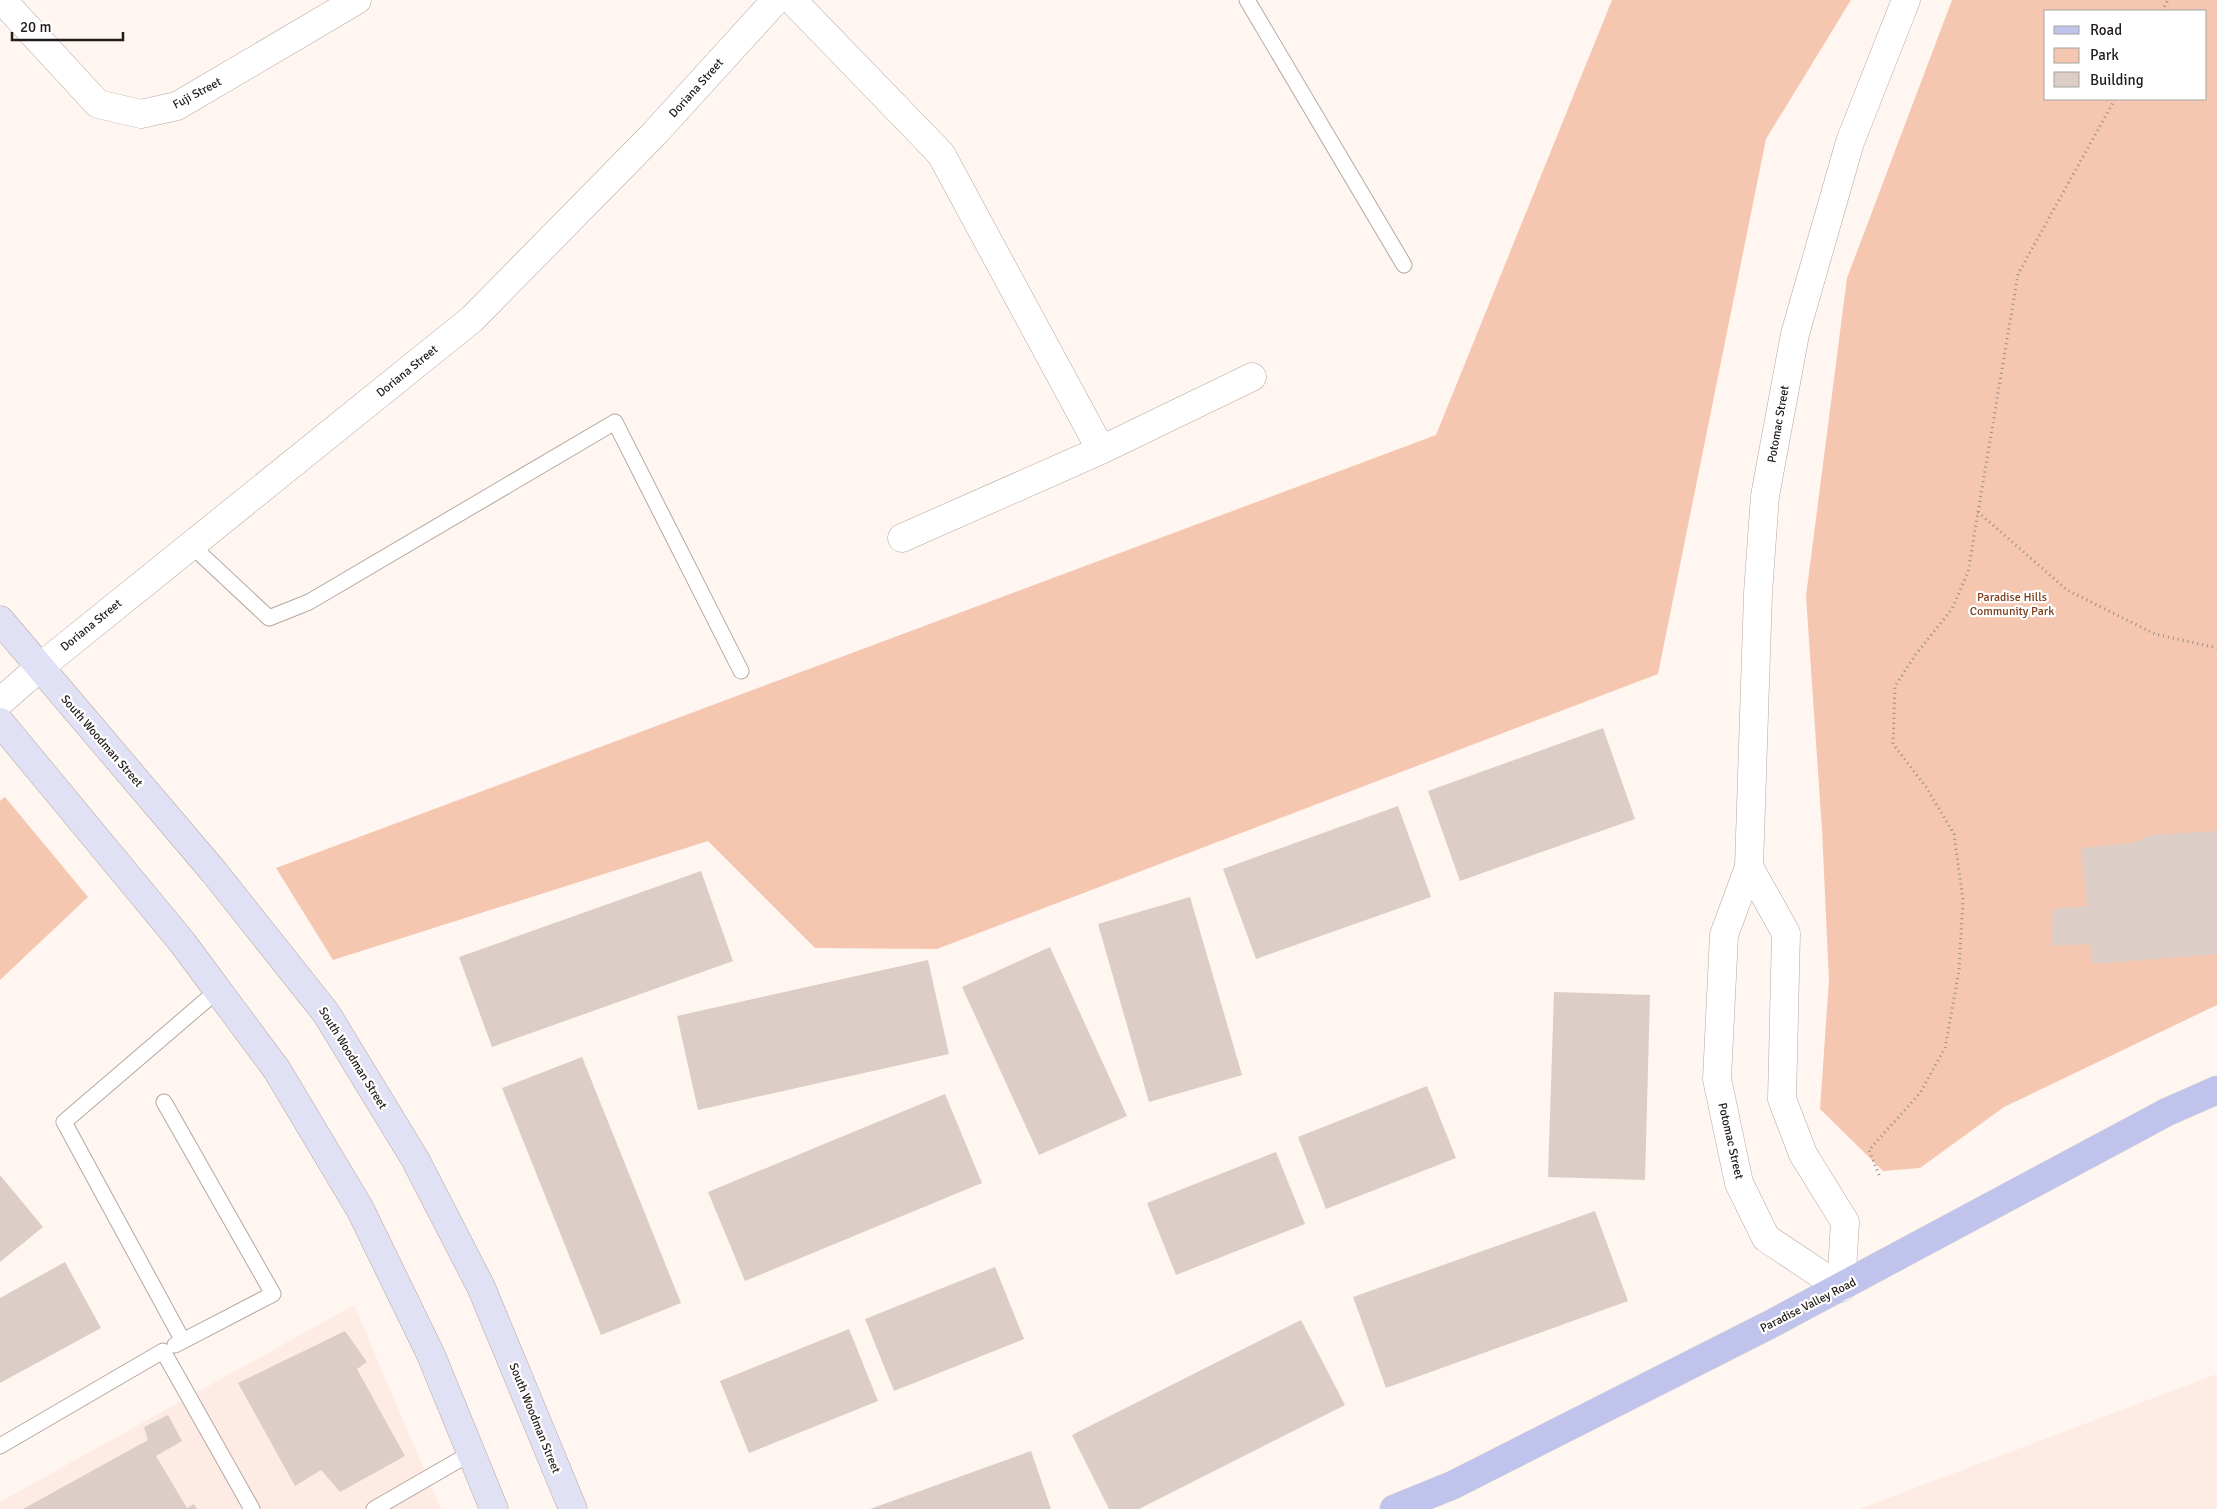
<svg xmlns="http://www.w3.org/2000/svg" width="2217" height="1509" font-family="Signika,sans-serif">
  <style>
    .built { fill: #feebe3 }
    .green { fill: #f6c7b0; fill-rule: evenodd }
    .building { fill: #dccdc6 }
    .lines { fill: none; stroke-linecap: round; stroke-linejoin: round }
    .service-casing { stroke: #b5a7a0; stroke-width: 17 }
    .minor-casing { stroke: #b5a7a0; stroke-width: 29 }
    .tertiary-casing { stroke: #b5a7a0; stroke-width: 29 }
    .secondary-casing { stroke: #b5a7a0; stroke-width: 29 }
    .primary-casing { stroke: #d7d6d6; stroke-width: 29 }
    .path { stroke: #958d89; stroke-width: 3; stroke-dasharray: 1 4; stroke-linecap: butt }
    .service { stroke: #fff; stroke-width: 15 }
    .minor { stroke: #fff; stroke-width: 28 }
    .tertiary { stroke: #fff; stroke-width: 28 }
    .secondary { stroke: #e0e1f5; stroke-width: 28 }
    .primary { stroke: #c0c3eb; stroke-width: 28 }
    .labels { text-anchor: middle; stroke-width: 4.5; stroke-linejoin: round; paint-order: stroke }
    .street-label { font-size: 12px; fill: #211c19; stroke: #fff }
    .park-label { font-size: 12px; fill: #7a3c1a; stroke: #fff }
  </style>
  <rect width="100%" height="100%" fill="#fff6f1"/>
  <path class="built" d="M354,1305L441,1509H0V1502Z
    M2217,1374V1509H1859Z"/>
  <path class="green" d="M1612,0H1851L1766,139L1658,674L937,949L815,948L708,841L333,960L276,868L1436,435Z
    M1952,0H2217V1005L2004,1107L1920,1168L1883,1171L1820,1109L1829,980L1822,830L1806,596L1847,278ZM2046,11H2206V99H2046Z
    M5,797L88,897L0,980V801Z"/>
  <path class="building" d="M1603,728L1635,819L1460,881L1428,791Z
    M1398,806L1431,897L1256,959L1223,869Z
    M2217,831V954L2093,964L2090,944L2051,946L2053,909L2087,906L2081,848L2132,843L2151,835Z
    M701,871L733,961L492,1047L459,957Z
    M1190,897L1242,1075L1149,1102L1098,924Z
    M1050,947L1127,1116L1039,1155L962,987Z
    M928,960L949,1054L698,1110L677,1016Z
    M1554,992L1650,995L1645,1180L1548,1177Z
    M582,1057L681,1303L601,1335L502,1088Z
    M1427,1086L1456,1158L1326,1209L1298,1137Z
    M945,1094L982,1183L745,1281L708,1192Z
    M1276,1152L1305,1224L1176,1275L1147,1203Z
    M0,1175L43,1227L0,1262Z
    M1595,1211L1628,1301L1386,1388L1353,1297Z
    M65,1262L101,1328L0,1383V1298Z
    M995,1267L1024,1339L894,1391L865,1319Z
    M1301,1320L1345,1405L1139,1509H1109L1072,1435Z
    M849,1329L878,1401L749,1453L720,1381Z
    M345,1331L367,1362L357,1369L405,1456L340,1492L321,1470L295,1486L238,1383Z
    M168,1415L182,1441L156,1456L187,1508L194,1504L197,1509H23L148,1440L144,1427Z
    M1031,1451L1051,1509H870Z"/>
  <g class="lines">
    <defs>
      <path id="service" d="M1247,0L1404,265
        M191,545L269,618L309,602L615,422L741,671
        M164,1102L273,1294L175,1345
        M183,1341L64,1122L218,990
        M0,1446L163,1351L252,1509
        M374,1509L471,1453"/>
      <path id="minor" d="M2,0L98,104L141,114L177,106L357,0
        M792,0L941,154L1101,450L902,538
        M1101,450L1252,377"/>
      <path id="tertiary" d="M0,702L39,668L472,319L654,134L776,0
        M1749,867L1786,933L1782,1099L1803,1154L1845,1222L1841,1288
        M1841,1288L1766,1238L1739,1183L1717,1079L1724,935L1749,867L1758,593L1765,496L1795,334L1850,142L1906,0"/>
      <path id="secondary" d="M0,620L214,872L326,1013L415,1159L481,1287L573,1509
        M0,722L182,942L277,1070L360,1209L431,1355L494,1509"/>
      <path id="primary" d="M1394,1509L1453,1485L1769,1325L2167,1112L2217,1090"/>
    </defs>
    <use href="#service" class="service-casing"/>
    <use href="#minor" class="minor-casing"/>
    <use href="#tertiary" class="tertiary-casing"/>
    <use href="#secondary" class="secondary-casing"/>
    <use href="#primary" class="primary-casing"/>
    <path class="path" d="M2162,11L2168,0
      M1978,512L2067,590L2155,634L2217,648
      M1879,1175L1869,1150L1920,1093L1945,1048L1959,971L1963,900L1954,834L1926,787L1893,744L1895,686L1916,654L1952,609L1968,572L2018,274L2115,99"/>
    <use href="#service" class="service"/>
    <use href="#minor" class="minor"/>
    <use href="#tertiary" class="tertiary"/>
    <use href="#secondary" class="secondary"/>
    <use href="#primary" class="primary"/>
  </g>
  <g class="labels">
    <g class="street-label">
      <text transform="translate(696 88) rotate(-48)" y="4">Doriana Street</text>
      <text transform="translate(197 93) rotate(-28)" y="4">Fuji Street</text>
      <text transform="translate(407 371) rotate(-39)" y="4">Doriana Street</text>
      <text transform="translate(1778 424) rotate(-80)" y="4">Potomac Street</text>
      <text transform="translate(91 625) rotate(-39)" y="4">Doriana Street</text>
      <text transform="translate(102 741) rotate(49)" y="4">South Woodman Street</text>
      <text transform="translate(353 1058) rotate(58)" y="4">South Woodman Street</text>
      <text transform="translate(1731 1141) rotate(77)" y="4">Potomac Street</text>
      <text transform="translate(1808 1305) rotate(-27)" y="4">Paradise Valley Road</text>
      <text transform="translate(535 1418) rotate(68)" y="4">South Woodman Street</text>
    </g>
    <g class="park-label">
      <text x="2012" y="601">Paradise Hills<tspan x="2012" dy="14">Community Park</tspan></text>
    </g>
  </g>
  <rect x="2044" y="10" width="162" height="90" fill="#ffffff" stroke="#a6a4a3"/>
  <rect x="2054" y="26" width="25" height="8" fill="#c0c3eb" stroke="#a6a4a3"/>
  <text x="2090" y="35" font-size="15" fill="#211c19">Road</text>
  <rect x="2054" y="48" width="25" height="15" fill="#f6c7b0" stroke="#a6a4a3"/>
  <text x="2090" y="60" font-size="15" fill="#211c19">Park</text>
  <rect x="2054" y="72" width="25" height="15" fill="#dccdc6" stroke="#a6a4a3"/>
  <text x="2090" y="85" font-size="15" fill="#211c19">Building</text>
  <path d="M12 32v8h111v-8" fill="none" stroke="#211c19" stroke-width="2.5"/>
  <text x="20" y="32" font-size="15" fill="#211c19" stroke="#ffffff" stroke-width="4" paint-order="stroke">20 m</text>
</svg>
